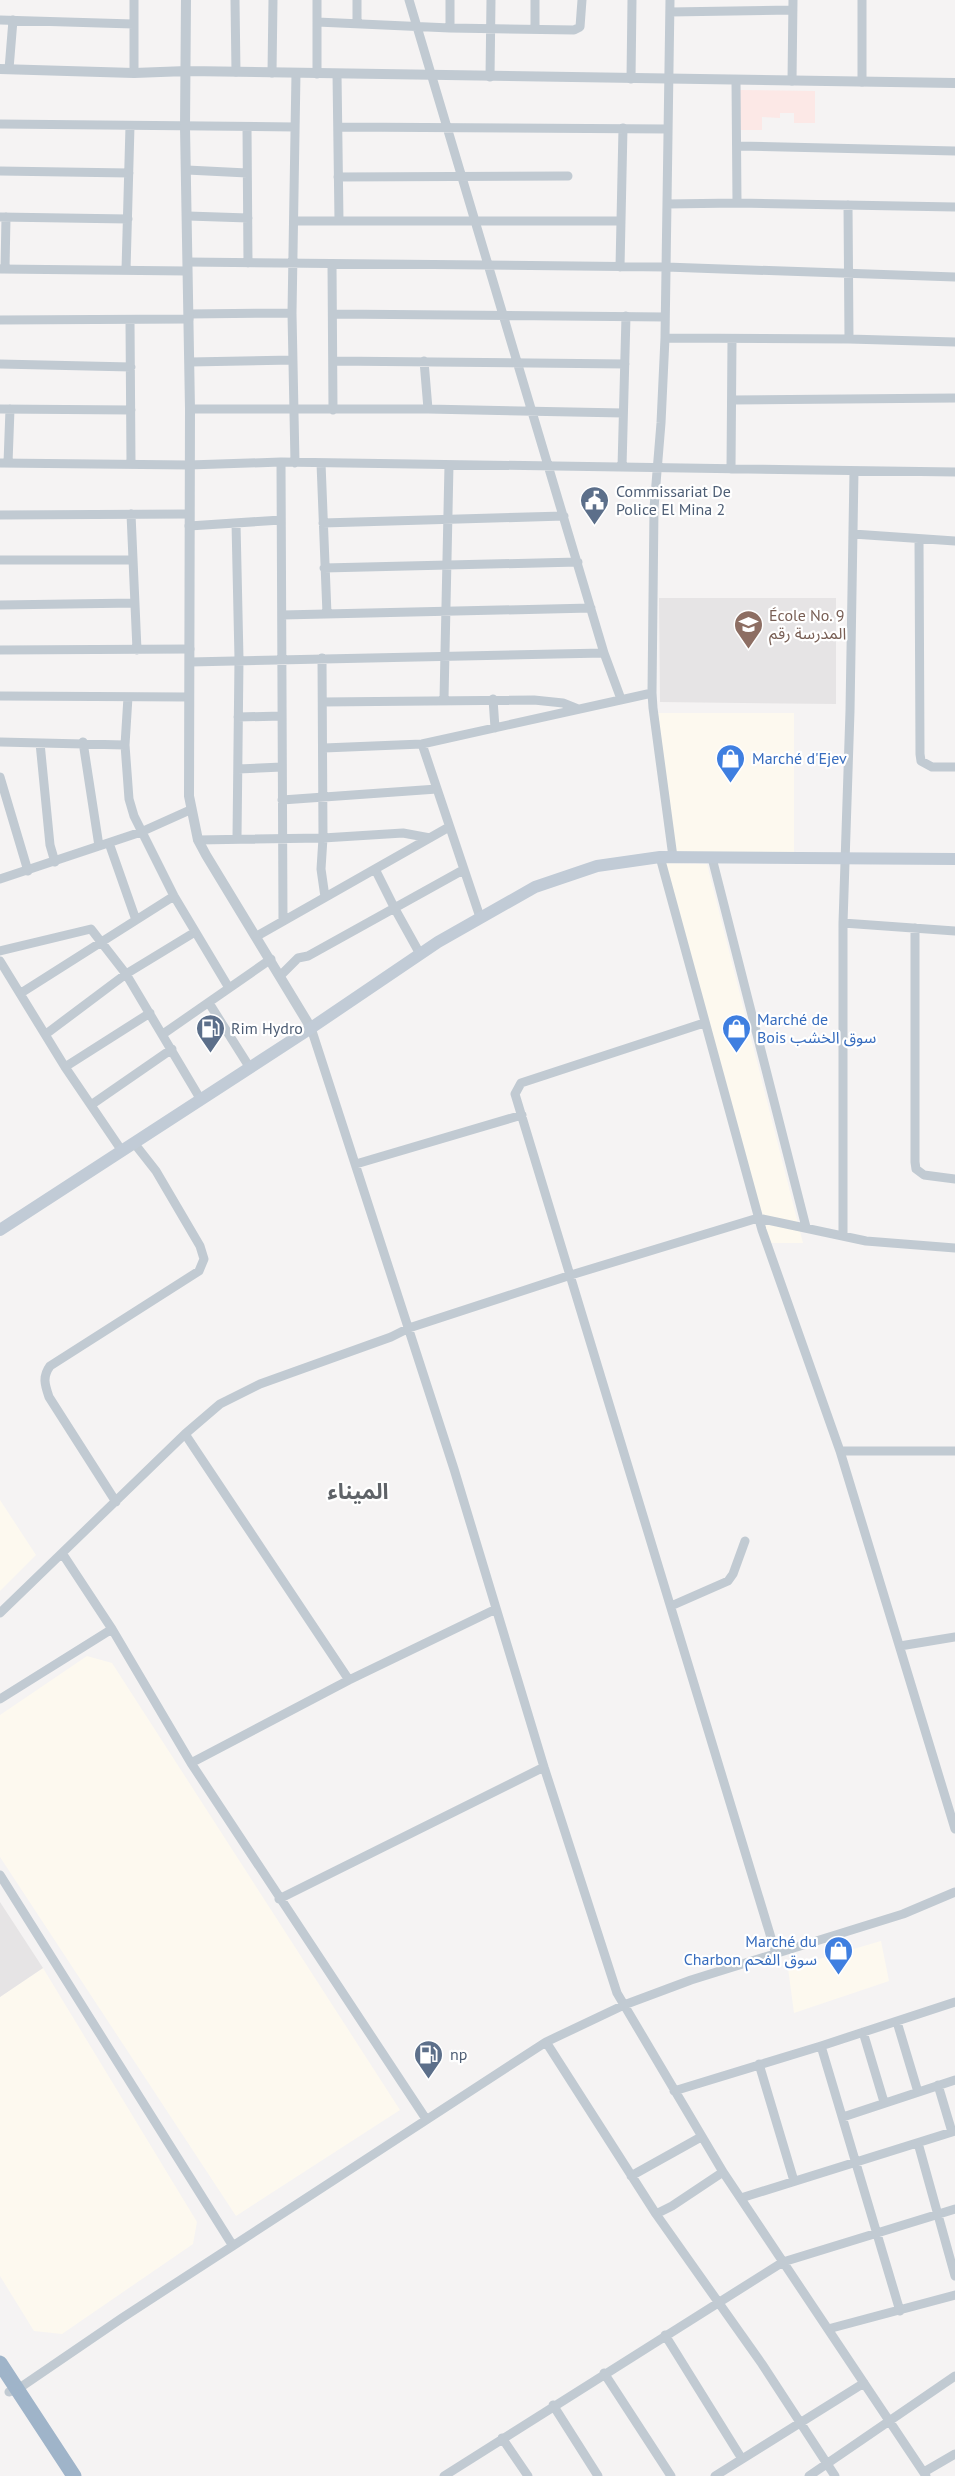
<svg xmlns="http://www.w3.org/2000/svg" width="955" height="2476" font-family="'PT Sans','Noto Sans Arabic',sans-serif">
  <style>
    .commercial { fill: #fdf9ef }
    .education { fill: #e6e4e5 }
    .medical { fill: #fce8e6 }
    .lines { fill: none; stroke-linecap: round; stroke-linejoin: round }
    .minor { stroke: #c1cad2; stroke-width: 9 }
    .tertiary { stroke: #c1cad2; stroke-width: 10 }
    .secondary { stroke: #c1cbd6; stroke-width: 12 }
    .trunk { stroke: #9fb4c9; stroke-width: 15 }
    .labels { text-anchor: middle; stroke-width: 4.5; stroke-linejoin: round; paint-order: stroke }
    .service-label { font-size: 16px; fill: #4e5e75; stroke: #fff; text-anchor: start }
    .education-label { font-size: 16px; fill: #785e54; stroke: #fff; text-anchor: start }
    .shop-label { font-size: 16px; fill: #366cbe; stroke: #fff; text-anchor: start }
    .district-label { font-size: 22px; font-weight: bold; fill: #5f6368; stroke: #fff }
  </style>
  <rect width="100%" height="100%" fill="#f5f3f3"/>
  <path class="commercial" d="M658,713H794V853L676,852Z
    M665,863L707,864L803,1243H768Z
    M0,1500L36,1555L0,1591Z
    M87,1656L112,1663L400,2110L236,2216L0,1857V1715Z
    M881,1941L889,1981L794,2013L788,1968Z
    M43,1968L197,2222L193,2244L62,2334L34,2331L0,2276V1997Z"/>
  <path class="education" d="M659,598H836V704L660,702Z
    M0,1902L43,1968L0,1997Z"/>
  <path class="medical" d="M740,90L815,91V123H794V113H780V118L762,117V130H740Z"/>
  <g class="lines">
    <path class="minor" d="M235,0L236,72
      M317,0V74
      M357,0V22
      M409,0L604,653L621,699
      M670,0L665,338L661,423L654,508L652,693L653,708L673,857
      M862,0V82
      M670,12L793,10
      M0,20L133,24
      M317,22L450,28L574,30L580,27L582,0
      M450,28V0
      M535,29V0
      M9,69L13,20
      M134,73V0
      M272,73L273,0
      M337,74L339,221
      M490,77L491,0
      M631,79L632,0
      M736,80L737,203
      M792,81L793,0
      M0,124L295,127
      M247,127L248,263
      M338,127L668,129
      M737,146L955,151
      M187,170L247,173
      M0,171L129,173
      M338,177L568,176
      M667,204L737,203L955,207
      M848,205L849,339
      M188,216L248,218
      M0,217L128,219
      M294,221H621
      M188,262L666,267L955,277
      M332,264L333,410
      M620,267L623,128
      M0,269L187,271
      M5,269L6,217
      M126,270L130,126
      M189,314L292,313
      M333,314L665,317
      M0,320L189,319
      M130,321L131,464
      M665,338L849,339L955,342
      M333,361L625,364
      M424,361L428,409
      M190,362L293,360
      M0,364L131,367
      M732,400L955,398
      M0,409L131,410
      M190,409H428L623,413
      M281,462L283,921
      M0,463L189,465L281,462L955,472
      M8,463L10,409
      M295,463L292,313L296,73
      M321,463L327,614
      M622,467L626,316
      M731,469L732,339
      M131,514L137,650
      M0,515L189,514
      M236,523L239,659L237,838
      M323,523L564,516
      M189,526L281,520
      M853,534L955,541
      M919,539L920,754L921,761L932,767H955
      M0,560H133
      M324,568L578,562
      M0,605L135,603
      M282,615L591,608
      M0,650L190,649
      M322,658L323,838L321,869L325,897
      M190,662L604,653
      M0,696L188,697
      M128,697L125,745L129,799L134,816L174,896L229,988
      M444,699L449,465
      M493,699L495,728
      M323,702L534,700L563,703L578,709
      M238,717L282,716
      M0,742L125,745
      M83,742L99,846
      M40,743L50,845L55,862
      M422,744L480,917
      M324,748L422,744L652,693
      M238,769L282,767
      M0,777L28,871
      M282,800L437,789
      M198,840L323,838L403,833L430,838
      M109,843L136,920
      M660,857L762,1230L840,1451L955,1829
      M712,858L806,1227
      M375,869L395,909L420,954
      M0,879L141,832L190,810
      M843,923L955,931
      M915,928V1162L916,1169L924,1175L955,1179
      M257,936L449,827
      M0,951L91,929L126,974L201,1100
      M0,961L65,1067L122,1151
      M281,975L298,958L308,956L463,870
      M21,993L174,896
      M209,1003L250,1068
      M704,1023L521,1083L515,1094L776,1954
      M311,1028L454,1469L544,1767L617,1993L723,2172L926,2476
      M46,1034L126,974L195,932
      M163,1034L271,959
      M65,1067L150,1013
      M91,1105L172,1049
      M356,1164L522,1115
      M843,1235V923L850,711L854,471
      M185,1434L349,1680
      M840,1451H955
      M116,1502L49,1397C45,1385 42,1377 50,1366L199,1271L204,1259L200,1246L156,1171L134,1143
      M62,1553L112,1629L191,1763L426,2119
      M671,1606L728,1581L733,1574L745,1541
      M0,1613L185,1434L220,1404L260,1384L391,1337L409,1328L571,1275L758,1218L866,1241L955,1248
      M900,1646L955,1637
      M0,1699L112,1629
      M191,1763L349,1680L496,1609
      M0,1875L233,2246
      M279,1899L544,1767
      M897,2022L918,2092
      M863,2032L884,2102
      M546,2042L656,2214L762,2364L835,2476
      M821,2046L900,2311
      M759,2064L794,2181
      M938,2085L952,2132
      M674,2091L821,2046L955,2002
      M843,2117L955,2080
      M918,2143L955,2276
      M631,2176L701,2137
      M741,2198L955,2131
      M656,2214L672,2206L723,2172
      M828,2329L955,2295
      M665,2335L742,2459
      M604,2373L671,2476
      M9,2392L18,2389L122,2318L546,2042L624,2005L691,1980L903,1914L955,1892
      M553,2405L598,2476
      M502,2438L528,2476
      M924,2472L955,2454
      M444,2476L783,2262L955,2209
      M715,2476L864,2383
      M809,2476L955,2376"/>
    <path class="tertiary" d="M186,0L185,127L190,409L189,796L198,840L206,855L311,1028
      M0,69L134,73L187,71L955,83"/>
    <path class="secondary" d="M0,1230L311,1028L438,942L535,887L597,866L660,857L955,859"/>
    <path class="trunk" d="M0,2363L74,2476"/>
  </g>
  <defs>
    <symbol id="civic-pin" viewBox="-11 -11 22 30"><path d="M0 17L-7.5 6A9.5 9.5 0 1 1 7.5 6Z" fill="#5c6f8a" stroke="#fff"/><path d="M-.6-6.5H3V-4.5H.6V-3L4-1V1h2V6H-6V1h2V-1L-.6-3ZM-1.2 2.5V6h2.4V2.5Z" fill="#fff"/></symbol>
    <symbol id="school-pin" viewBox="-11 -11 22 30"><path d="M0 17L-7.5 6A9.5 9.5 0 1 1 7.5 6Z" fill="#8d6e63" stroke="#fff"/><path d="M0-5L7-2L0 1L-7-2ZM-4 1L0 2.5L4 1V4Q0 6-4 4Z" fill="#fff"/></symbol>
    <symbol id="shop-pin" viewBox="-11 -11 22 30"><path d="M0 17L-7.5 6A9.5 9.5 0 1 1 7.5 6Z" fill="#3f7fe0" stroke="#fff"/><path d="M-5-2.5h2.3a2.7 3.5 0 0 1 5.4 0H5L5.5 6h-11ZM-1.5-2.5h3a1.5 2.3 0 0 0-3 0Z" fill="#fff"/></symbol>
    <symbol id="fuel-pin" viewBox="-11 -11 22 30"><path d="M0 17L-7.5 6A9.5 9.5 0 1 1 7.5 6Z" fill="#5c6f8a" stroke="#fff"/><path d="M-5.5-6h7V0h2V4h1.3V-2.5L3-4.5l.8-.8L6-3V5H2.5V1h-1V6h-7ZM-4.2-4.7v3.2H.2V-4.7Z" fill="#fff"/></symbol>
  </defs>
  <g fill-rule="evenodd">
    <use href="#civic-pin" x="578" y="484" width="33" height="45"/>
    <use href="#school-pin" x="732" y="608" width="33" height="45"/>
    <use href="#shop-pin" x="714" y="742" width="33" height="45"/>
    <use href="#fuel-pin" x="194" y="1012" width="33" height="45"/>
    <use href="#shop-pin" x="720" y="1012" width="33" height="45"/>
    <use href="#shop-pin" x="822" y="1934" width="33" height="45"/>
    <use href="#fuel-pin" x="412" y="2038" width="33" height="45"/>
  </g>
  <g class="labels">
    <g class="service-label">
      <text x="616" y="497">Commissariat De<tspan x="616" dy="18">Police El Mina 2</tspan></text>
      <text x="231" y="1034">Rim Hydro</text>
      <text x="450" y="2060">np</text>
    </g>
    <g class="education-label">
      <text x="769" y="621">École No. 9<tspan x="769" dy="18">المدرسة رقم</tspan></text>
    </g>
    <g class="shop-label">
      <text x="752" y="764">Marché d'Ejev</text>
      <text x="757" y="1025">Marché de<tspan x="757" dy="18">Bois سوق الخشب</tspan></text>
      <text x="817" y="1947" text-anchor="end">Marché du<tspan x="817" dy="18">Charbon سوق الفحم</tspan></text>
    </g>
    <g class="district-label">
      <text x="358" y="1499">الميناء</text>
    </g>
  </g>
</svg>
